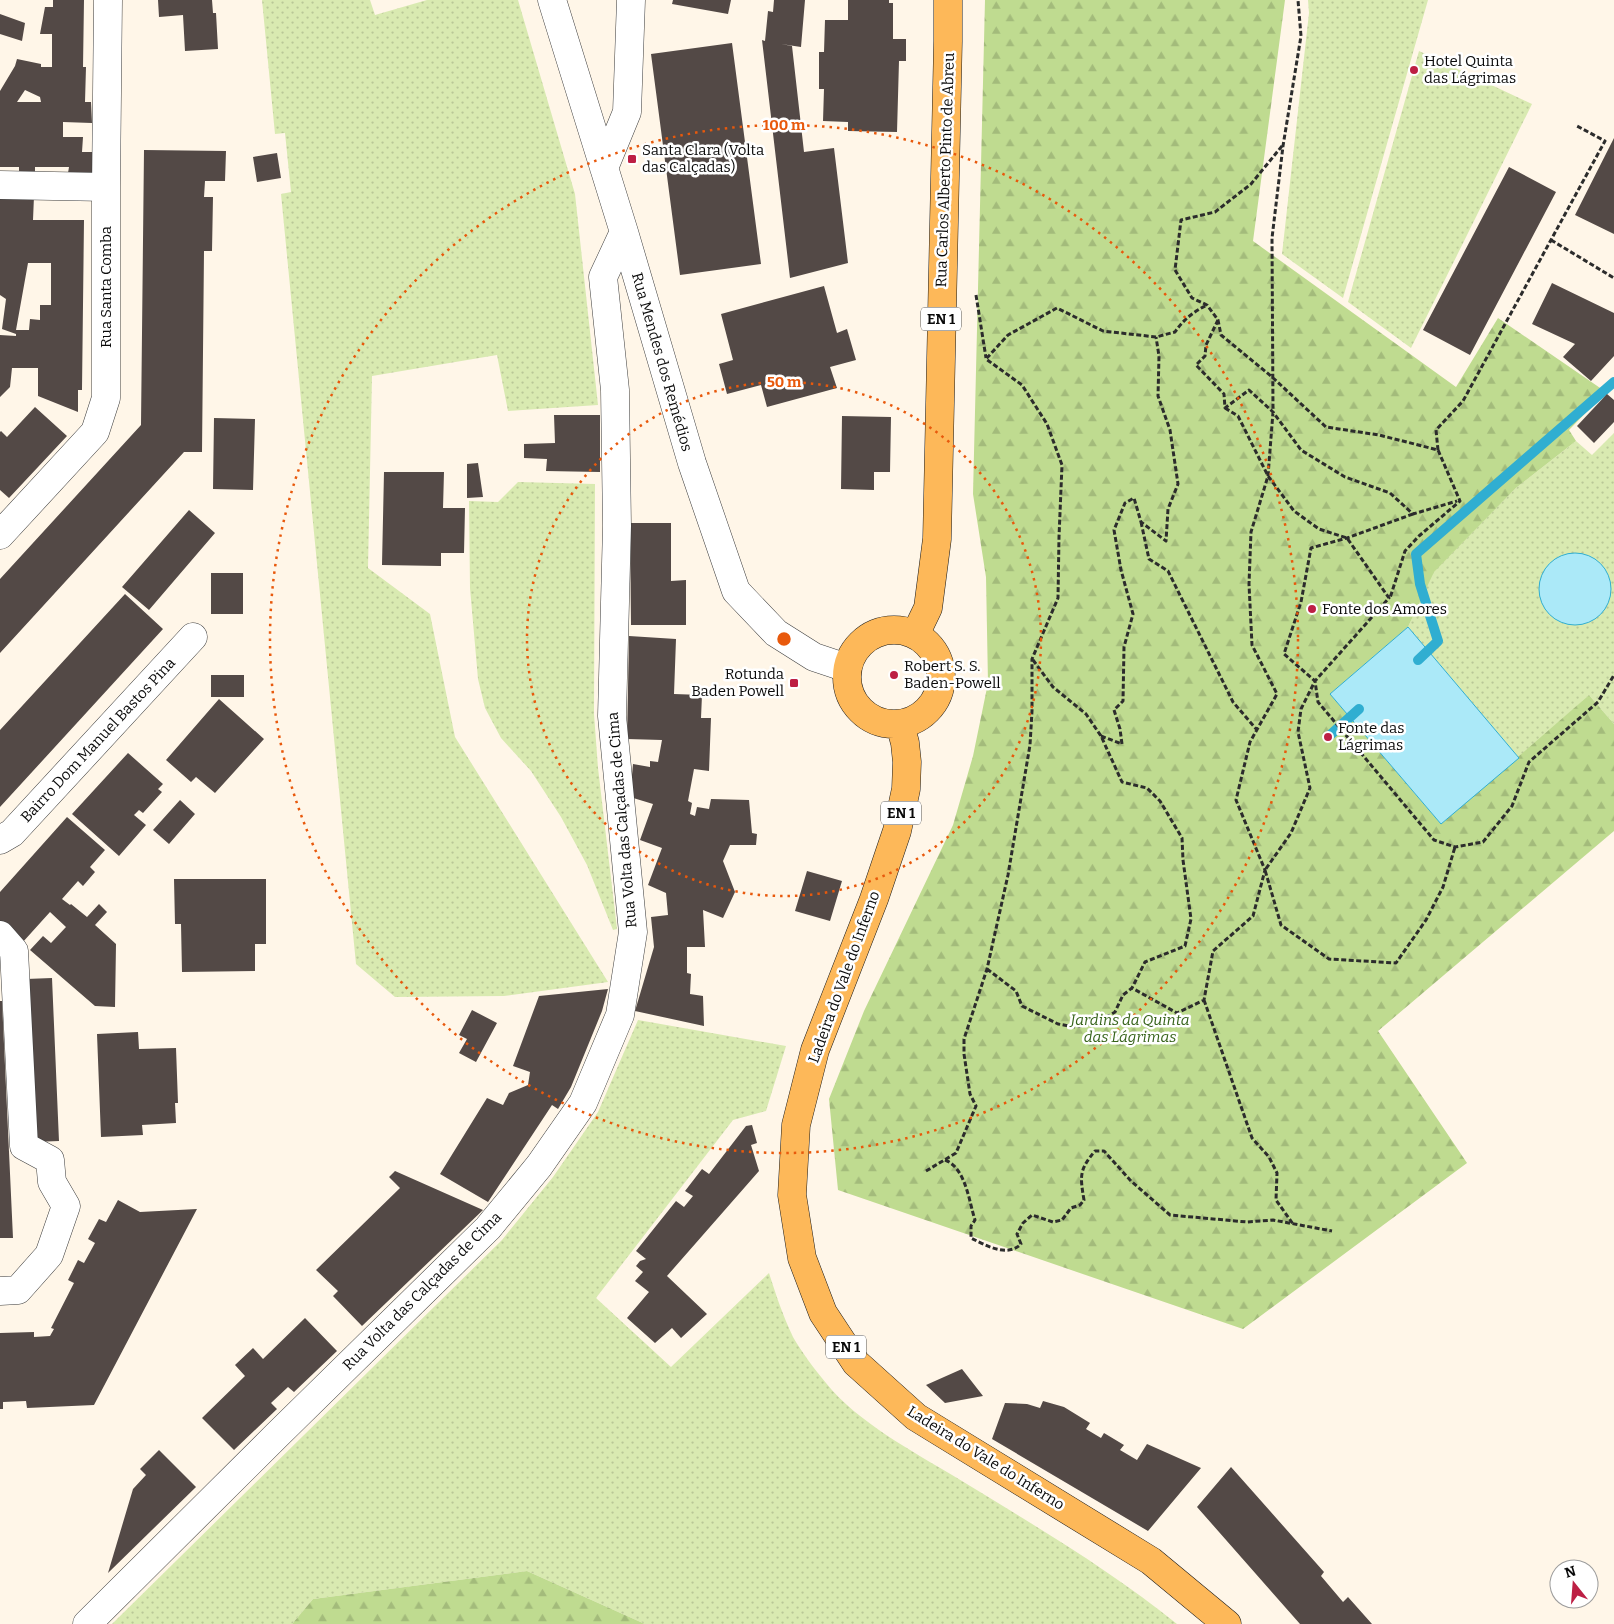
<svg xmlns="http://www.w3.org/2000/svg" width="1614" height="1624" font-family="Bitter,serif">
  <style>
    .grass { fill: url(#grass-dots) }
    .forest { fill: url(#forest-firs) }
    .water { fill: #abe9f8; stroke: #30aed1 }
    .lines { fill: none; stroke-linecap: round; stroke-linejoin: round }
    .stream { stroke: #30aed1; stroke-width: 10 }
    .building { fill: #534946; fill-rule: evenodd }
    .minor-casing { stroke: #3d3d3d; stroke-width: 29 }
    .major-casing { stroke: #1b1b1b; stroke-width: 29 }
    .path { stroke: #2c2c2c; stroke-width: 3; stroke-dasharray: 5 2.5; stroke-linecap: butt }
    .minor { stroke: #fff; stroke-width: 28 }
    .major { stroke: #fdb859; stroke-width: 28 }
    .ring { fill: none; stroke: #e8590c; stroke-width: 2.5; stroke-dasharray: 2.5 5 }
    .poi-dot { fill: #bd1f44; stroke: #fff; stroke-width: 2 }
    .labels { text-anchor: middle; stroke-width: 5; stroke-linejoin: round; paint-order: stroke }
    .shield { fill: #fff; stroke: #545454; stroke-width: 1 }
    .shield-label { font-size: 14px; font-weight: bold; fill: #0a0a0a }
    .poi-label { font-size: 15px; fill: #0a0a0a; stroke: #fff; text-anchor: start }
    .street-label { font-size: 15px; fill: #0a0a0a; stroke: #fff }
    .park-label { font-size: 15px; font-style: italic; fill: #36631a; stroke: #fff }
    .centre { fill: #e8590c; stroke: #fff; stroke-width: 2.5 }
    .ring-label { font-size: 15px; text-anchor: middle; font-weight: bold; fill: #e8590c; stroke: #fff; stroke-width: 5; stroke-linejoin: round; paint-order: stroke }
  </style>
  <defs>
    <pattern id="grass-dots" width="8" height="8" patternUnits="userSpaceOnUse" patternTransform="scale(1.25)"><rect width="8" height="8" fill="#d9eab1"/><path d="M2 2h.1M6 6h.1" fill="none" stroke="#b9c797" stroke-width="1.8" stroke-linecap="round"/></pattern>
    <pattern id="forest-firs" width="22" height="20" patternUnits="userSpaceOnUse" patternTransform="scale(1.25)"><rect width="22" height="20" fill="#bfdb90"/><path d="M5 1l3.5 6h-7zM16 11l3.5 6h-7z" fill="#a3bb7b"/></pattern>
  </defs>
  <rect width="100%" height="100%" fill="#fff6e8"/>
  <path class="grass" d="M262,0H370L375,15L427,0H518L575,194L598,405L508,411L497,355L372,376L368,568L430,614L455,737L608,982L504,996L395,997L356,964L281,194L291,192L285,133L275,134Z
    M1308,0H1428L1343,298L1282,254L1309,13Z
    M1419,51L1532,104L1411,348L1348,302Z
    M1614,433V724L1589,695L1519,758L1408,627L1433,572L1516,488L1576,441L1592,455Z
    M518,482L595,484L594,714L598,768L617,929L613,930L587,865L561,817L531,771L501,738L485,708L478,679L470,588L469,501L498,502Z
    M638,1020L786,1046L766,1111L733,1120L596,1298L671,1367L769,1273C776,1295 783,1316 793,1337C801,1351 815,1370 826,1383C857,1422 914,1452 957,1478C1032,1524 1109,1569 1177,1624H645L527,1571L313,1599L292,1624H112L502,1240L553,1177L598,1112Z"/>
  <path class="forest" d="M985,0H1285L1253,241L1456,387L1498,318L1606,392L1569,430L1576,441L1516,488L1434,572L1408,627L1330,694L1441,824L1589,695L1614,724V831L1378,1031L1467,1163L1243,1329L838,1190L829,1099L864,1011L953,825L973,756L988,683L986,577L973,494Z
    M527,1571L645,1624H292L313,1599Z"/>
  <path class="water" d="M1539 589a36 36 0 1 1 72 0a36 36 0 1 1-72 0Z
    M1408,627L1519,758L1441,824L1330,694Z"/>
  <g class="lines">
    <path class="stream" d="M1418,660L1438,641L1420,584L1416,554L1614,382
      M1328,737L1359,709"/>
  </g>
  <path class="building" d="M53,0H84L83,67H86L85,102H91L92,123L63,122V137H83L82,152H92V180L58,173H68L69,167H35V177H19V167H0V91L15,66L17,59L41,64V67H52V34H40L45,7H53ZM25,90L40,97L41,102H17Z
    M158,0H212L213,13H216L218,49L185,51L183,15L159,17Z
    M673,0H731L728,14L672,4Z
    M774,0H805L801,47L781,44L792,46L804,152L834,148L848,263L790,278L762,40L765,41L768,11L773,12Z
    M848,0H889V3H893V39H906V61H899L897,132L848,131V122L823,121L824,89H819V52H824L825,20H848Z
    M0,14L25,23L22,41L0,34Z
    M732,43L761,264L680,275L651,54Z
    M1614,138V234L1575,215Z
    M144,150L226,151L225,181H205L204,197H213L212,251H204L202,452H184L0,653V579L141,425Z
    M277,153L281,178L257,182L253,157Z
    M1509,167L1556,192L1470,355L1423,330Z
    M0,196H34L33,220H84L82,390H78V412L38,396V368H12L10,387L0,397V335L16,336V334L2,329L6,299L0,295ZM28,263H51V305H40V320L30,319L29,330H16Z
    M1552,283L1614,313V356L1591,381L1563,357L1575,344L1532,324Z
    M824,286L837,333L847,329L856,360L830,367L837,388L767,407L761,385L727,394L719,364L733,360L721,314Z
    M1607,394L1614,400V422L1594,443L1577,426Z
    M35,407L67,436L9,498L0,490V432L1,431L7,437Z
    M554,415H600V472L546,471L547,459L524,458V444L555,443Z
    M842,416L891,417L890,472H874V490L841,489Z
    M214,418L255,419L253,490L213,489Z
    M478,463L483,497L467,498V464Z
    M384,472H444L443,508H465L464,553H441V566L382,565Z
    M189,510L215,533L149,610L122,587Z
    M630,523H671V581L686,580V625H631Z
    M211,573H243V614H211Z
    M125,594L163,629L0,807V730Z
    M629,636L676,639L674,694L702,695L701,718H711L709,771L694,769L688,801L692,803L690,814L695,816L697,807L709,809L711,799L749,800L752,833L757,834L756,845H730L723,861L735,892L723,918L703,910L705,947H687V973L691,974L690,994L703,996L704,1026L635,1011L654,947L651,917L668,915L666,893L648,885L662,848L640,840L653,804L630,797L633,764L650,767V761L658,762L662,740L627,739Z
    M211,675H244V697H211Z
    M219,699L264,739L215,793L196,777L191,782L166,760Z
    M128,753L163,784L158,789L162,792L143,813L139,810L134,815L146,825L119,856L72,814Z
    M180,800L195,814L169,844L153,830Z
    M67,817L105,850L90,867L95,872L83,886L78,881L62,899L70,905L71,904L87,917L99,904L107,912L95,925L116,944L115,1007L95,1006L30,950L43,936L51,943L66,927L50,912L22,943L0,923V892Z
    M807,871L842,881L830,921L795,911Z
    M174,879H266V944H255V971L182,972L181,924H175Z
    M52,978L59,1141L34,1142L26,979Z
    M608,989L602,1011L571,1087L558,1109L552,1105L488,1202L440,1174L487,1098L503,1105L509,1093L528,1085L530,1072L513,1066L539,996Z
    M0,1001H2L13,1238H0Z
    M472,1010L497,1023L476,1062L459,1053L467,1039L459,1035Z
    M138,1032L139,1049L176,1048L178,1103H175L176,1123L142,1125L143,1135L101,1137L97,1034Z
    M752,1125L757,1143L751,1145L759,1171L667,1276L707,1314L681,1338L672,1328L655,1343L627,1318L649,1292L635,1281L643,1272L636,1266L640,1261L646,1259L636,1251L676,1201L684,1207L693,1196L685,1191L702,1169L709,1174L746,1126Z
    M395,1171L483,1210L362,1326L333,1296L338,1291L316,1270L400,1188L389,1177Z
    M118,1200L140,1212L197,1209L94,1405L27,1408L26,1401L3,1402V1409H0V1333L34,1332V1337L50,1336L54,1329L51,1328L74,1283L68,1280L78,1260L84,1263L95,1243L88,1239L99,1219L106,1222Z
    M305,1318L337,1351L294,1392L288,1387L271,1403L277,1409L234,1450L202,1418L245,1376L235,1365L253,1348L263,1359Z
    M962,1369L983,1396L945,1403L926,1385Z
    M1043,1401L1064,1407L1090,1423L1086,1429L1101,1438L1104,1433L1124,1445L1120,1450L1137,1460L1147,1444L1201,1468L1148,1531L992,1439L1005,1403L1027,1404L1040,1408Z
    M159,1450L196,1487L108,1573L133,1489L146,1475L140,1469Z
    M1231,1467L1324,1572L1321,1576L1343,1602L1348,1597L1372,1624H1300L1197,1507Z"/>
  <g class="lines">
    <defs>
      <path id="minor" d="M552,0L624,232L692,463L736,591L776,633L814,657L847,668
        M604,168L627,112L631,0
        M0,185L106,187
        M0,535L95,432L106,398V187L108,0
        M0,840L12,833L193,637
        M0,935L14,951L24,1146L50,1160L52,1182L66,1206L49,1255L18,1290L0,1291
        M87,1624L276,1436L488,1228L539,1166L583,1103L620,1015L633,932L612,716L617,526L615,390L603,277L624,232"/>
      <path id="major" d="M847 677a47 47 0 1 1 94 0a47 47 0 1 1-94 0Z
        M915,635L928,608L937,539L948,41V0
        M900,724L905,743L907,762L906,789L897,831L874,899L815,1050L796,1125L792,1195L802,1258L823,1313L856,1363L916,1417L1151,1561L1227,1624"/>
    </defs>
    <use href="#minor" class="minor-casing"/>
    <use href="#major" class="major-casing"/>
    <path class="path" d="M1282,146L1251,184L1215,212L1181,220L1175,270L1192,298L1207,305L1218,320L1221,335L1271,376L1326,427L1379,435L1438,450L1460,501L1419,536L1405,551L1390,598
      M1551,240L1614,278
      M976,295L986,358
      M1218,320L1206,345L1205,356L1196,365L1224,394L1225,408L1249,390L1273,412L1301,450L1345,477L1390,493L1413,514L1457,501
      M1225,408L1238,416L1268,476L1294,511L1319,529L1347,538L1389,598L1315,681L1318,702L1434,840L1455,847L1483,842L1512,806L1529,762L1598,702L1614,675
      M1438,450L1436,430L1463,401L1605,141L1577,126
      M1413,514L1347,538L1311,548L1301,602L1284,654L1315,681L1301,709L1298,732L1310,788L1291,833L1265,870L1281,925L1329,959L1396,963L1426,920L1443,887L1455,847
      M1141,522L1149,559L1168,571L1233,702L1257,730
      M1033,660L1053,687L1086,714L1101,736L1122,782L1147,788L1160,801L1182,838L1183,860L1191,919L1185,946L1145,962L1132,988
      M1101,736L1122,744L1120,729L1114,710L1123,701L1124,647L1133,614L1121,570L1114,530L1125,503L1134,498L1141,522L1166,541L1168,509L1178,484L1170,430L1158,396L1159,356L1156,337
      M987,969L1016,991L1022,1006L1058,1024L1075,1027L1098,1022L1115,1012L1123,995L1132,988L1177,1013L1204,1000L1213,951L1253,916L1265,870L1236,800L1250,742L1277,694L1252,645L1249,584L1251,532L1268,476L1273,412L1272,238L1283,146L1301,36L1298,0
      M1204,1000L1252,1138L1269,1157L1277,1173L1276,1200L1293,1224
      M945,1160C966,1168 969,1202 975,1220L971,1226V1238C985,1245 1007,1258 1021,1244L1017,1234L1023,1223L1032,1215L1053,1222L1062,1220L1071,1208L1080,1205L1084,1200C1080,1176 1079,1170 1095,1151H1104L1131,1181L1170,1215L1247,1222L1273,1220L1332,1231
      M926,1171L956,1153L976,1106L970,1094L964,1054V1039L987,969L1008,875L1030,745L1032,711V659L1058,598L1059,537L1062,465L1047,424L1022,385L986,359L1008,335L1057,308L1103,331L1156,337L1175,332C1183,320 1193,312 1207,305"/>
    <use href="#minor" class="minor"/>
    <use href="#major" class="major"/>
  </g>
  <g class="ring">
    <circle cx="784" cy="639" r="257"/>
    <circle cx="784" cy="639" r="514"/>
  </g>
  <g class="poi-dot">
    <circle cx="1414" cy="70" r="5"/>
    <rect x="627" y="154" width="10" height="10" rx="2.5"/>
    <circle cx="1312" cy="609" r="5"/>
    <circle cx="894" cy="675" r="5"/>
    <rect x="789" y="678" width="10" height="10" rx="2.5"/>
    <circle cx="1328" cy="737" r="5"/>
  </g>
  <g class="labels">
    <g class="shield">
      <rect x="921" y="307.5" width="40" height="23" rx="4"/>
      <rect x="881" y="801.5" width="40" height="23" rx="4"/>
      <rect x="826" y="1335.5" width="40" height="23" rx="4"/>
    </g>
    <g class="shield-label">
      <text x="941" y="324">EN 1</text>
      <text x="901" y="818">EN 1</text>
      <text x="846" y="1352">EN 1</text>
    </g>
    <g class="poi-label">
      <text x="1424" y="66">Hotel Quinta<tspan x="1424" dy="17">das Lágrimas</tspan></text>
      <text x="642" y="155">Santa Clara (Volta<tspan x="642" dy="17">das Calçadas)</tspan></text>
      <text x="1322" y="614">Fonte dos Amores</text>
      <text x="904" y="671">Robert S. S.<tspan x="904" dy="17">Baden-Powell</tspan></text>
      <text x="784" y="679" text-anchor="end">Rotunda<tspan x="784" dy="17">Baden Powell</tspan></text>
      <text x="1338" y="733">Fonte das<tspan x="1338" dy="17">Lágrimas</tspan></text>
    </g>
    <g class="street-label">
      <text transform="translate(945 170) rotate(-88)" y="5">Rua Carlos Alberto Pinto de Abreu</text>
      <text transform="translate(106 287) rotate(-90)" y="5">Rua Santa Comba</text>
      <text transform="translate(662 362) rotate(74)" y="5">Rua Mendes dos Remédios</text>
      <text transform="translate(98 740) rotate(-47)" y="5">Bairro Dom Manuel Bastos Pina</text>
      <text transform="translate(622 820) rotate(-95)" y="5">Rua Volta das Calçadas de Cima</text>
      <text transform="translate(844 977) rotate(-70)" y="5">Ladeira do Vale do Inferno</text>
      <text transform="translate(422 1291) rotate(-45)" y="5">Rua Volta das Calçadas de Cima</text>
      <text transform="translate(986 1458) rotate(32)" y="5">Ladeira do Vale do Inferno</text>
    </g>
    <g class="park-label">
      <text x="1130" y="1025">Jardins da Quinta<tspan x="1130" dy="17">das Lágrimas</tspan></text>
    </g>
  </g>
  <circle cx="784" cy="639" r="8" class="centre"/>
  <g class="ring-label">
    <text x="784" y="130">100 m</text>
    <text x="784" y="387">50 m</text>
  </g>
  <g transform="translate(1574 1584) rotate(343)"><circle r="24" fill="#ffffff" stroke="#9d9d9d"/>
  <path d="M0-4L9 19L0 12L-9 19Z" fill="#bd1f44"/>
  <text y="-8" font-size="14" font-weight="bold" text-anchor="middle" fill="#0a0a0a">N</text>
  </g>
</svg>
